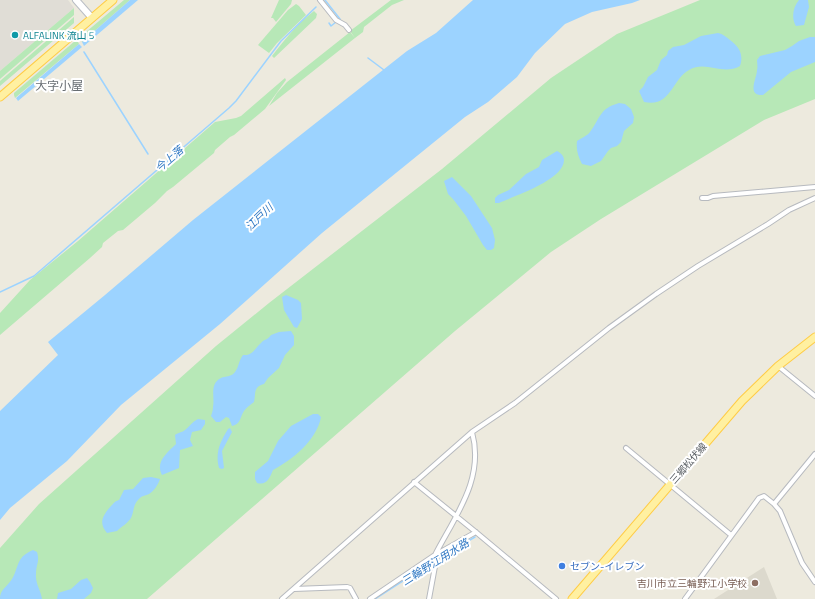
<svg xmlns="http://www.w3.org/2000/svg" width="815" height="599" font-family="'Titillium Web','Noto Sans JP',sans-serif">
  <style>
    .industrial { fill: #e0ddd6 }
    .education { fill: #dcd9cd }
    .green { fill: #b7e8b7 }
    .water { fill: #9cd3ff }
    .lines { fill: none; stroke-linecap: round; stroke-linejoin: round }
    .stream { stroke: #9cd3ff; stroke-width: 1.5 }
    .street-casing { stroke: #b7babf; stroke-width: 6 }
    .secondary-casing { stroke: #b9bdc4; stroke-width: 8 }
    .primary-casing { stroke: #ffcc45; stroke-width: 9 }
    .street { stroke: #fff; stroke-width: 4 }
    .secondary { stroke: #fff; stroke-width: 6 }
    .primary { stroke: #fff0a1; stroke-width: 7 }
    .culture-dot { fill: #0f9aa8; stroke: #fff; stroke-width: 1.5 }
    .shop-dot { fill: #3f7fe0; stroke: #fff; stroke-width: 1.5 }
    .education-dot { fill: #8d6e63; stroke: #fff; stroke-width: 1.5 }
    .labels { text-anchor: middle; stroke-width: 4; stroke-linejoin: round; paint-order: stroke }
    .culture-label { font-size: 10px; fill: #0d838f; stroke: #fff; text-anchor: start }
    .street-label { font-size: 10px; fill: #575c61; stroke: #fff }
    .shop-label { font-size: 10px; fill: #366cbe; stroke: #fff; text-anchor: start }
    .education-label { font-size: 10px; fill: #785e54; stroke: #fff; text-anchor: end }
    .water-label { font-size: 11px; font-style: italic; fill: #3179c4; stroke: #fff }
    .quarter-label { font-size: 12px; fill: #686e73; stroke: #fff }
  </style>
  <rect width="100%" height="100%" fill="#edeade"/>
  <path class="industrial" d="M0,0H68L74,8L0,71Z"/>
  <path class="education" d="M764,567L777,599H714Z"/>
  <path class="green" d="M124,0H130L82,42L80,37Z
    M279,0H292L291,4L276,22L273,18H271Z
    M391,0H404L392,5L364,27L363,32L355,38L350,31Z
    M700,0H815V99L764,120L601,219L551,252L455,331L147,599H0V548L39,504L216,346L269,303L442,169L551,78L617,34Z
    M296,4L299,6L306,15L277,43L269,53L258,45L288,10Z
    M74,8V15L0,79V71Z
    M314,11L317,14L316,18L274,58L272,56C284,40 298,23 314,11Z
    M74,17V23L0,86V81Z
    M350,32L355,38L269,106L277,93L287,82Z
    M77,40L79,44L15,98L14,95V93L75,41Z
    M285,78L286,80L265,109L234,135L230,137L215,150L214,153L173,187L167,191L155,203L123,230L118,231L103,243L102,247L90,258L0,335V313L30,280L78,241L215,122L236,118L241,116Z"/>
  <path class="water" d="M130,0H138L84,46L82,42Z
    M473,0H640L632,3L592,12L565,24L535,53L517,77L488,102L465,117L322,233L220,324L121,405L67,461L10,508L0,520V411L58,355L48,342L105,295L193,220L407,51L436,33Z
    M799,0H808L809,7L804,25L796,26C791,18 793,7 799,0Z
    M718,33C723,34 726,37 730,40C739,47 744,54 740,66C722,76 706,60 689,70C672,79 671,108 644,102L639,91L643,87L648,77L657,70L661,60L667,55L668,51L673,47L684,45L701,36Z
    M810,37H815V62L791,72L763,95C746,96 757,78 757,70C758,67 757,63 757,60L760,56L785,50L792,46L799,41Z
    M79,44L82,47L18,101L16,98Z
    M619,103L625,104L631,109L634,117L633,123L624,131L621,142L617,146L611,148L608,151L601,161L591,166L582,164C578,156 576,150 577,141C581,138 587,136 590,132C601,117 599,109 619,103Z
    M557,151C561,153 564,156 564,160C564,180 514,196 499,203H495V198L498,195L509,190L526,174L539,167L542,160Z
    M452,177L471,196L492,228L495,240L494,248L491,250H487L483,245L466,216L453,199L448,194L444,181Z
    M286,295L298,300L301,303L302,319L297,328L294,327L284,310L282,297Z
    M291,331L294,336V345L285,355L279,368L268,378L264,384C253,387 256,393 254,402C250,405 246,408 244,411C240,417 241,424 232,426L229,418L226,417L220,422H216L211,416C212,413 213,410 213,407C215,397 209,384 221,378C225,376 232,377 235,372C239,367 238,362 243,355C253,356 254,349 261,343C264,339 268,340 271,335L279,332Z
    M313,414H318L321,417C317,440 292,460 273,470C270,477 267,486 257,483L255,479V472L268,461L278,441L291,426Z
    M198,419L205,420V424L201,430L192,432L190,440L193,446L180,450L179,468L162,475C155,462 167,453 176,444L175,435C179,432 181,433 185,430C189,427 192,422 198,419Z
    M230,428L232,432L222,451L224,468L222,469L219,468C215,453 220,442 228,429Z
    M151,477L160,479C158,485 154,491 149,494C144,496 141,496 138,500C133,505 134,512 131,518C127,524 122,526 117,531L107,533C98,523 103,515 111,506C114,503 115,501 119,500L124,490L133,489L143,478Z
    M33,550L37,552C40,562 36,564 36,574C35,583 41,591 42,599H0C0,591 4,589 9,583C15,577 16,567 20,560C23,555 28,552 33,550Z
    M87,578L90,582L93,588L91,593L84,599H57L58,593L71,589L81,580Z"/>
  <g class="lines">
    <path class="stream" d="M325,0L340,19L339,20
      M329,23L331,26L336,22
      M84,52L148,154
      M368,58L384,70
      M0,292L34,276L229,108L236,101L281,41L316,7
      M375,599L432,562L475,537"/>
    <defs>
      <path id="street" d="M320,0L336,20L345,25L349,30
        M702,198H708L713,196L815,187
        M778,366L815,396
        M626,448L731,535
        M414,482L477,533L556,599
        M774,504L815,454
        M294,589L347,587L350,588L356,599
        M282,599L472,432L515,403L609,328L656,294L698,266L768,224L789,210L815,198
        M370,599L435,555L476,532
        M429,599L436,561L435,555C455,516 485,479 472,432
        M685,599L759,498L764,496L774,504L780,511L802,563L815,582"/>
      <path id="secondary" d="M76,0L92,18"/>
      <path id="primary" d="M0,97L113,0
        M572,599L742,401L778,366L815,337"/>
    </defs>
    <use href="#street" class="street-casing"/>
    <use href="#secondary" class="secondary-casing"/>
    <use href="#primary" class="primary-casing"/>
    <use href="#street" class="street"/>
    <use href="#secondary" class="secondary"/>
    <use href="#primary" class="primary"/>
  </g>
  <circle class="culture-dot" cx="15" cy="35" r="4"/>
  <circle class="shop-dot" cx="562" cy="566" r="4"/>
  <circle class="education-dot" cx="755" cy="583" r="4"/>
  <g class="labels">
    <g class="culture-label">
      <text x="23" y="39">ALFALINK 流山 5</text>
    </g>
    <g class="street-label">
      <text transform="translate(688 463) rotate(-49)" y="4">三郷松伏線</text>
    </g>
    <g class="shop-label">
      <text x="570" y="570">セブン-イレブン</text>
    </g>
    <g class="education-label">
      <text x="747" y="587">吉川市立三輪野江小学校</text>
    </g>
    <g class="water-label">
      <text transform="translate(169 159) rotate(-41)" y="4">今上落</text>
      <text transform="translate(259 217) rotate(-44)" y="4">江戸川</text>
      <text transform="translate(435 562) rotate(-32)" y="4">三輪野江用水路</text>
    </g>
    <g class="quarter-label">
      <text x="59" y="90">大字小屋</text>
    </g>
  </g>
</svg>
